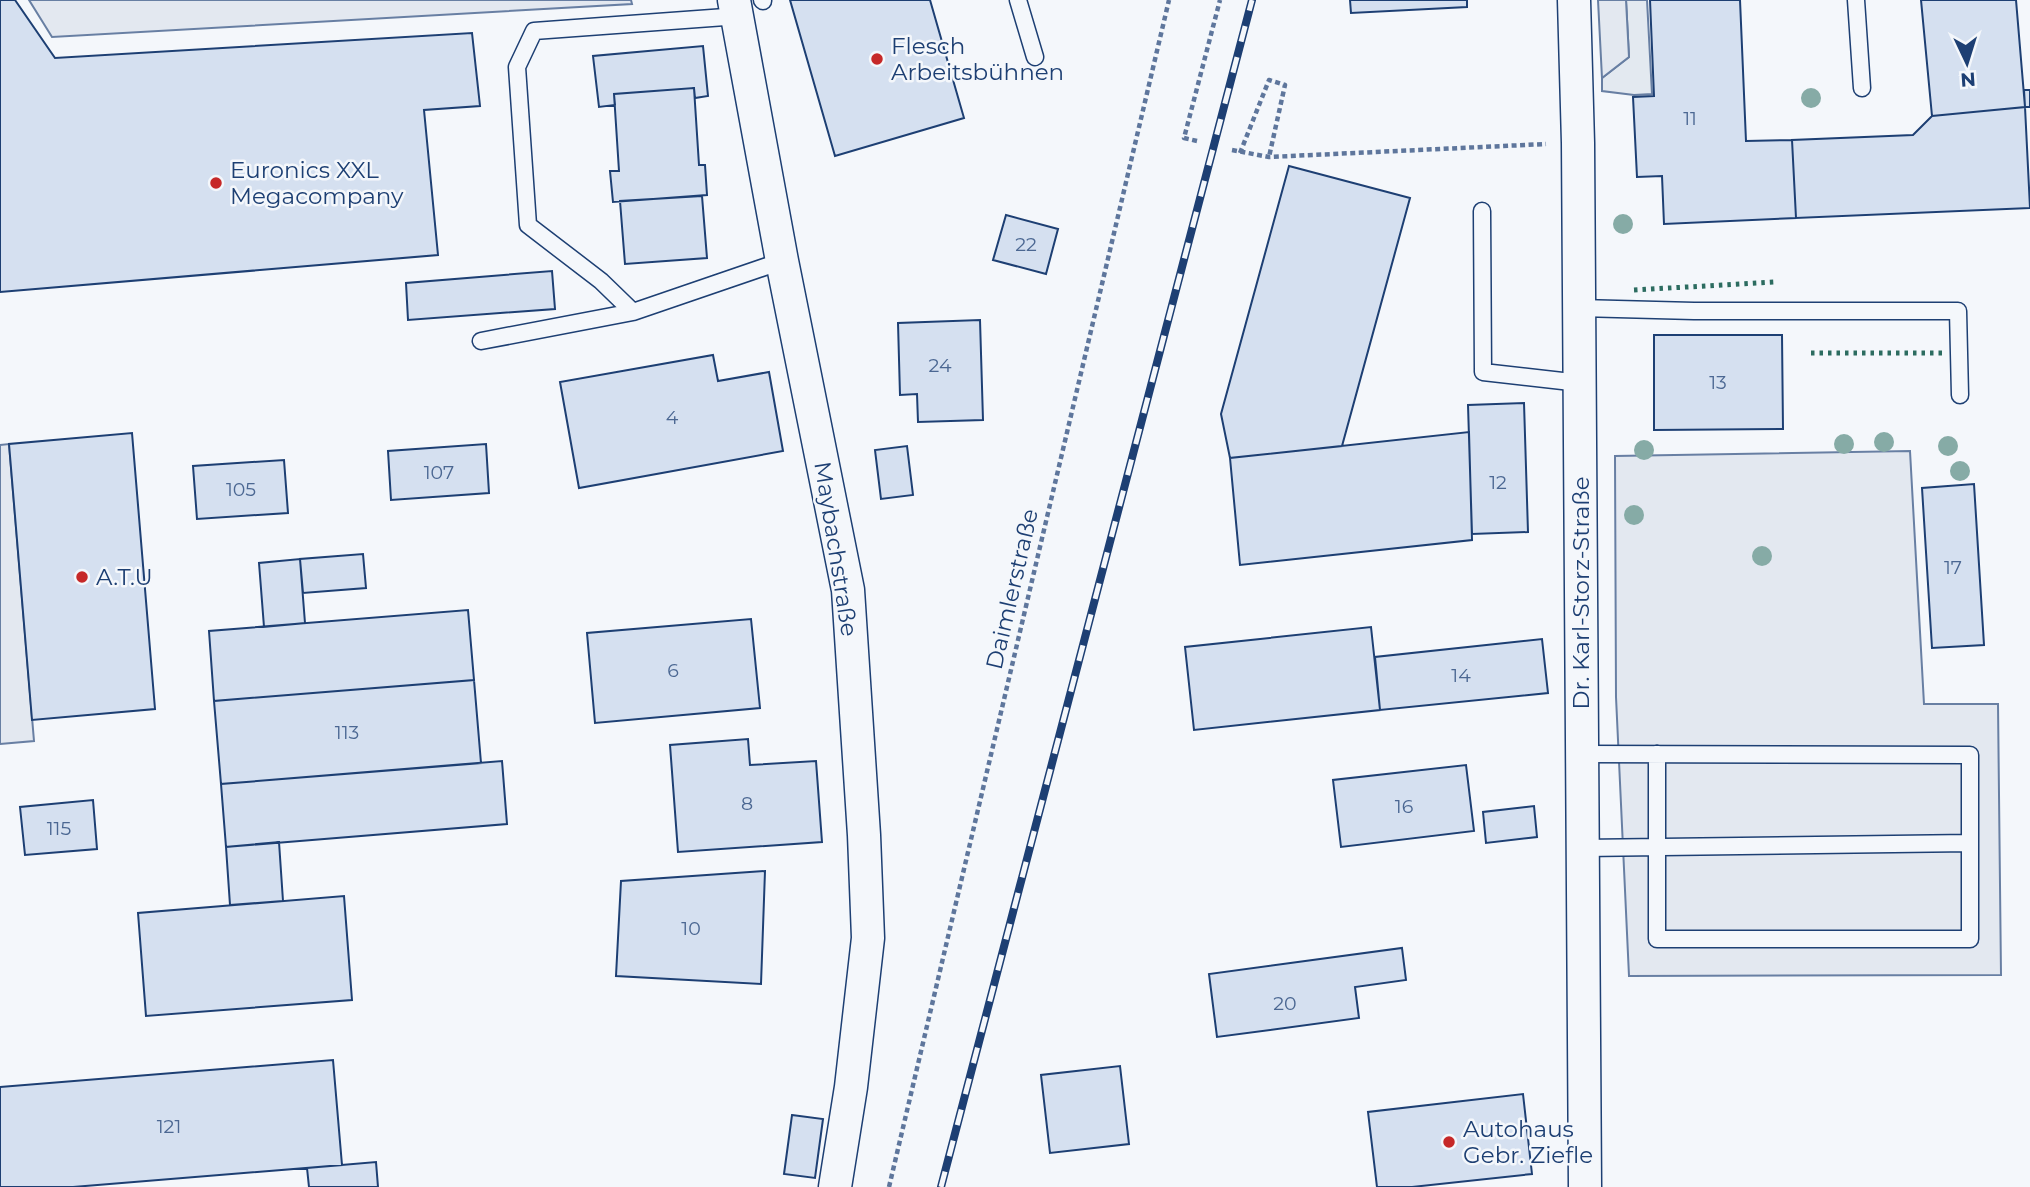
<svg xmlns="http://www.w3.org/2000/svg" width="2030" height="1187" font-family="Montserrat,sans-serif">
  <style>
    .green { fill: #e3e9f0; stroke: #687fa3; stroke-width: 2 }
    .parking { fill: #e3e8f0; stroke: #687fa3; stroke-width: 2 }
    .building { fill: #d5e0f0; stroke: #1d3f73; stroke-width: 2 }
    .lines { fill: none; stroke-linecap: round; stroke-linejoin: round }
    .lane-casing { stroke: #1d3f73; stroke-width: 19 }
    .street-casing { stroke: #1d3f73; stroke-width: 35 }
    .path { stroke: #5e769c; stroke-width: 4.5; stroke-dasharray: 5 3.5; stroke-linecap: butt }
    .lane { stroke: #f4f7fb; stroke-width: 16 }
    .street { stroke: #f4f7fb; stroke-width: 32 }
    .rail-casing { stroke: #1d3f73; stroke-width: 8 }
    .rail { stroke: #f4f7fb; stroke-width: 5; stroke-dasharray: 16; stroke-linecap: butt }
    .hedge { stroke: #2c6c60; stroke-width: 5; stroke-dasharray: 3.5 5; stroke-linecap: butt }
    .tree { fill: #86aba6 }
    .poi-dot { fill: #c62828; stroke: #f4f7fb; stroke-width: 2.5 }
    .labels { text-anchor: middle; stroke-width: 5; stroke-linejoin: round; paint-order: stroke }
    .number-label { font-size: 19px; fill: #4b6792 }
    .poi-label { font-size: 23px; fill: #1d3f73; stroke: #f4f7fb; text-anchor: start }
    .street-label { font-size: 23px; fill: #1d3f73; stroke: #f4f7fb }
  </style>
  <rect width="100%" height="100%" fill="#f4f7fb"/>
  <path class="green" d="M1626,0H1647L1652,94L1634,95L1602,91V78L1629,57Z"/>
  <path class="parking" d="M29,0H631L632,4L52,37Z
    M1598,0H1626L1629,57L1602,78Z
    M9,444L34,741L0,744V445Z
    M1910,451L1924,704H1998L2001,975L1629,976L1616,697L1615,456Z"/>
  <path class="building" d="M0,0H15L55,58L472,33L480,106L424,110L438,255L0,292Z
    M790,0H930L964,118L835,156Z
    M1350,0H1467V7L1351,13Z
    M1650,0H1740L1746,141L1792,140L1796,218L1664,224L1662,176L1637,177L1633,97L1654,96Z
    M1921,0H2016L2025,107L1932,116Z
    M703,46L708,96L695,98L694,88L614,94L615,105L599,107L593,56Z
    M694,88L699,165H705L707,195L613,202L610,171H619L614,94Z
    M2024,90H2030V107H2025Z
    M2025,107L2030,208L1796,218L1792,140L1913,135L1932,116Z
    M1289,166L1410,198L1342,446L1230,458L1221,414Z
    M702,196L707,258L625,264L620,201Z
    M1006,215L1058,229L1046,274L993,260Z
    M552,271L555,309L408,320L406,283Z
    M980,320L983,420L918,422L917,394L900,395L898,323Z
    M1654,335H1782L1783,429L1654,430Z
    M713,355L718,381L769,372L783,451L579,488L560,382Z
    M1524,403L1528,532L1472,534L1468,405Z
    M1469,432L1472,540L1240,565L1230,458Z
    M132,433L155,709L32,720L9,444Z
    M486,444L489,493L391,500L388,451Z
    M907,446L913,495L881,499L875,450Z
    M284,460L288,513L197,519L193,466Z
    M1974,484L1984,645L1932,648L1922,488Z
    M363,554L366,588L303,593L300,559Z
    M300,559L305,623L264,627L259,563Z
    M468,610L474,680L214,701L209,631Z
    M751,619L760,708L595,723L587,633Z
    M1371,627L1380,710L1194,730L1185,647Z
    M1542,639L1548,693L1380,710L1375,657Z
    M474,680L481,763L221,784L214,701Z
    M748,739L750,765L816,761L822,842L678,852L670,745Z
    M502,761L507,824L226,847L221,784Z
    M1466,765L1474,831L1341,847L1333,780Z
    M93,800L97,849L25,855L20,807Z
    M1534,806L1537,837L1486,843L1483,812Z
    M279,842L283,901L230,905L226,847Z
    M765,871L761,984L616,976L621,881Z
    M344,896L352,1000L146,1016L138,913Z
    M1402,948L1406,980L1355,987L1359,1018L1217,1037L1209,974Z
    M333,1060L342,1165L73,1187H0V1087Z
    M1120,1066L1129,1144L1050,1153L1041,1075Z
    M1523,1094L1532,1174L1412,1187H1377L1368,1112Z
    M792,1115L823,1119L815,1178L784,1174Z
    M376,1162L378,1187H309L307,1168Z"/>
  <g class="lines">
    <defs>
      <path id="lane" d="M762,0L763,1
        M1018,0L1035,57
        M1856,0L1862,88
        M1482,211L1483,372L1580,383
        M1579,308L1694,311H1958L1960,395
        M633,312L601,281L528,225L517,67L534,31L739,16
        M481,341L633,312L782,261
        M1582,754L1970,755V939H1657V754
        M1583,848L1970,843"/>
      <path id="street" d="M734,0L782,261L848,590L864,835L868,938L851,1087L835,1187
        M1574,0L1578,143L1585,1187"/>
    </defs>
    <use href="#lane" class="lane-casing"/>
    <use href="#street" class="street-casing"/>
    <path class="path" d="M1197,141L1184,138L1220,0
      M1232,150L1269,157L1546,144
      M1240,153L1269,80L1285,85L1269,157
      M889,1187L1169,0"/>
    <use href="#lane" class="lane"/>
    <use href="#street" class="street"/>
    <defs>
      <path id="rail" d="M941,1187L1252,0"/>
    </defs>
    <use href="#rail" class="rail-casing"/>
    <use href="#rail" class="rail"/>
    <path class="hedge" d="M1634,290L1775,282
      M1811,353H1946"/>
  </g>
  <g class="tree">
    <circle cx="1811" cy="98" r="10"/>
    <circle cx="1623" cy="224" r="10"/>
    <circle cx="1884" cy="442" r="10"/>
    <circle cx="1844" cy="444" r="10"/>
    <circle cx="1948" cy="446" r="10"/>
    <circle cx="1644" cy="450" r="10"/>
    <circle cx="1960" cy="471" r="10"/>
    <circle cx="1634" cy="515" r="10"/>
    <circle cx="1762" cy="556" r="10"/>
  </g>
  <g class="poi-dot">
    <circle cx="877" cy="59" r="7"/>
    <circle cx="216" cy="183" r="7"/>
    <circle cx="82" cy="577" r="7"/>
    <circle cx="1449" cy="1142" r="7"/>
  </g>
  <g class="labels">
    <g class="number-label">
      <text x="1690" y="125">11</text>
      <text x="1026" y="251">22</text>
      <text x="940" y="372">24</text>
      <text x="1718" y="389">13</text>
      <text x="672" y="424">4</text>
      <text x="439" y="479">107</text>
      <text x="1498" y="489">12</text>
      <text x="241" y="496">105</text>
      <text x="1953" y="574">17</text>
      <text x="673" y="677">6</text>
      <text x="1461" y="682">14</text>
      <text x="347" y="739">113</text>
      <text x="747" y="810">8</text>
      <text x="1404" y="813">16</text>
      <text x="59" y="835">115</text>
      <text x="691" y="935">10</text>
      <text x="1285" y="1010">20</text>
      <text x="169" y="1133">121</text>
    </g>
    <g class="poi-label">
      <text x="891" y="54">Flesch<tspan x="891" dy="26">Arbeitsbühnen</tspan></text>
      <text x="230" y="178">Euronics XXL<tspan x="230" dy="26">Megacompany</tspan></text>
      <text x="96" y="585">A.T.U</text>
      <text x="1463" y="1137">Autohaus<tspan x="1463" dy="26">Gebr. Ziefle</tspan></text>
    </g>
    <g class="street-label">
      <text transform="translate(836 549) rotate(81)" y="8">Maybachstraße</text>
      <text transform="translate(1012 589) rotate(-77)" y="8">Daimlerstraße</text>
      <text transform="translate(1581 593) rotate(-90)" y="8">Dr. Karl-Storz-Straße</text>
    </g>
  </g>
  <g transform="translate(1967 63) rotate(176)" stroke="#f4f7fb" stroke-width="5" paint-order="stroke">
  <path d="M0-5L12 26L0 18L-12 26Z" fill="#1d3f73"/>
  <text y="-10" font-size="19" font-weight="bold" text-anchor="middle" fill="#1d3f73">N</text>
  </g>
</svg>
